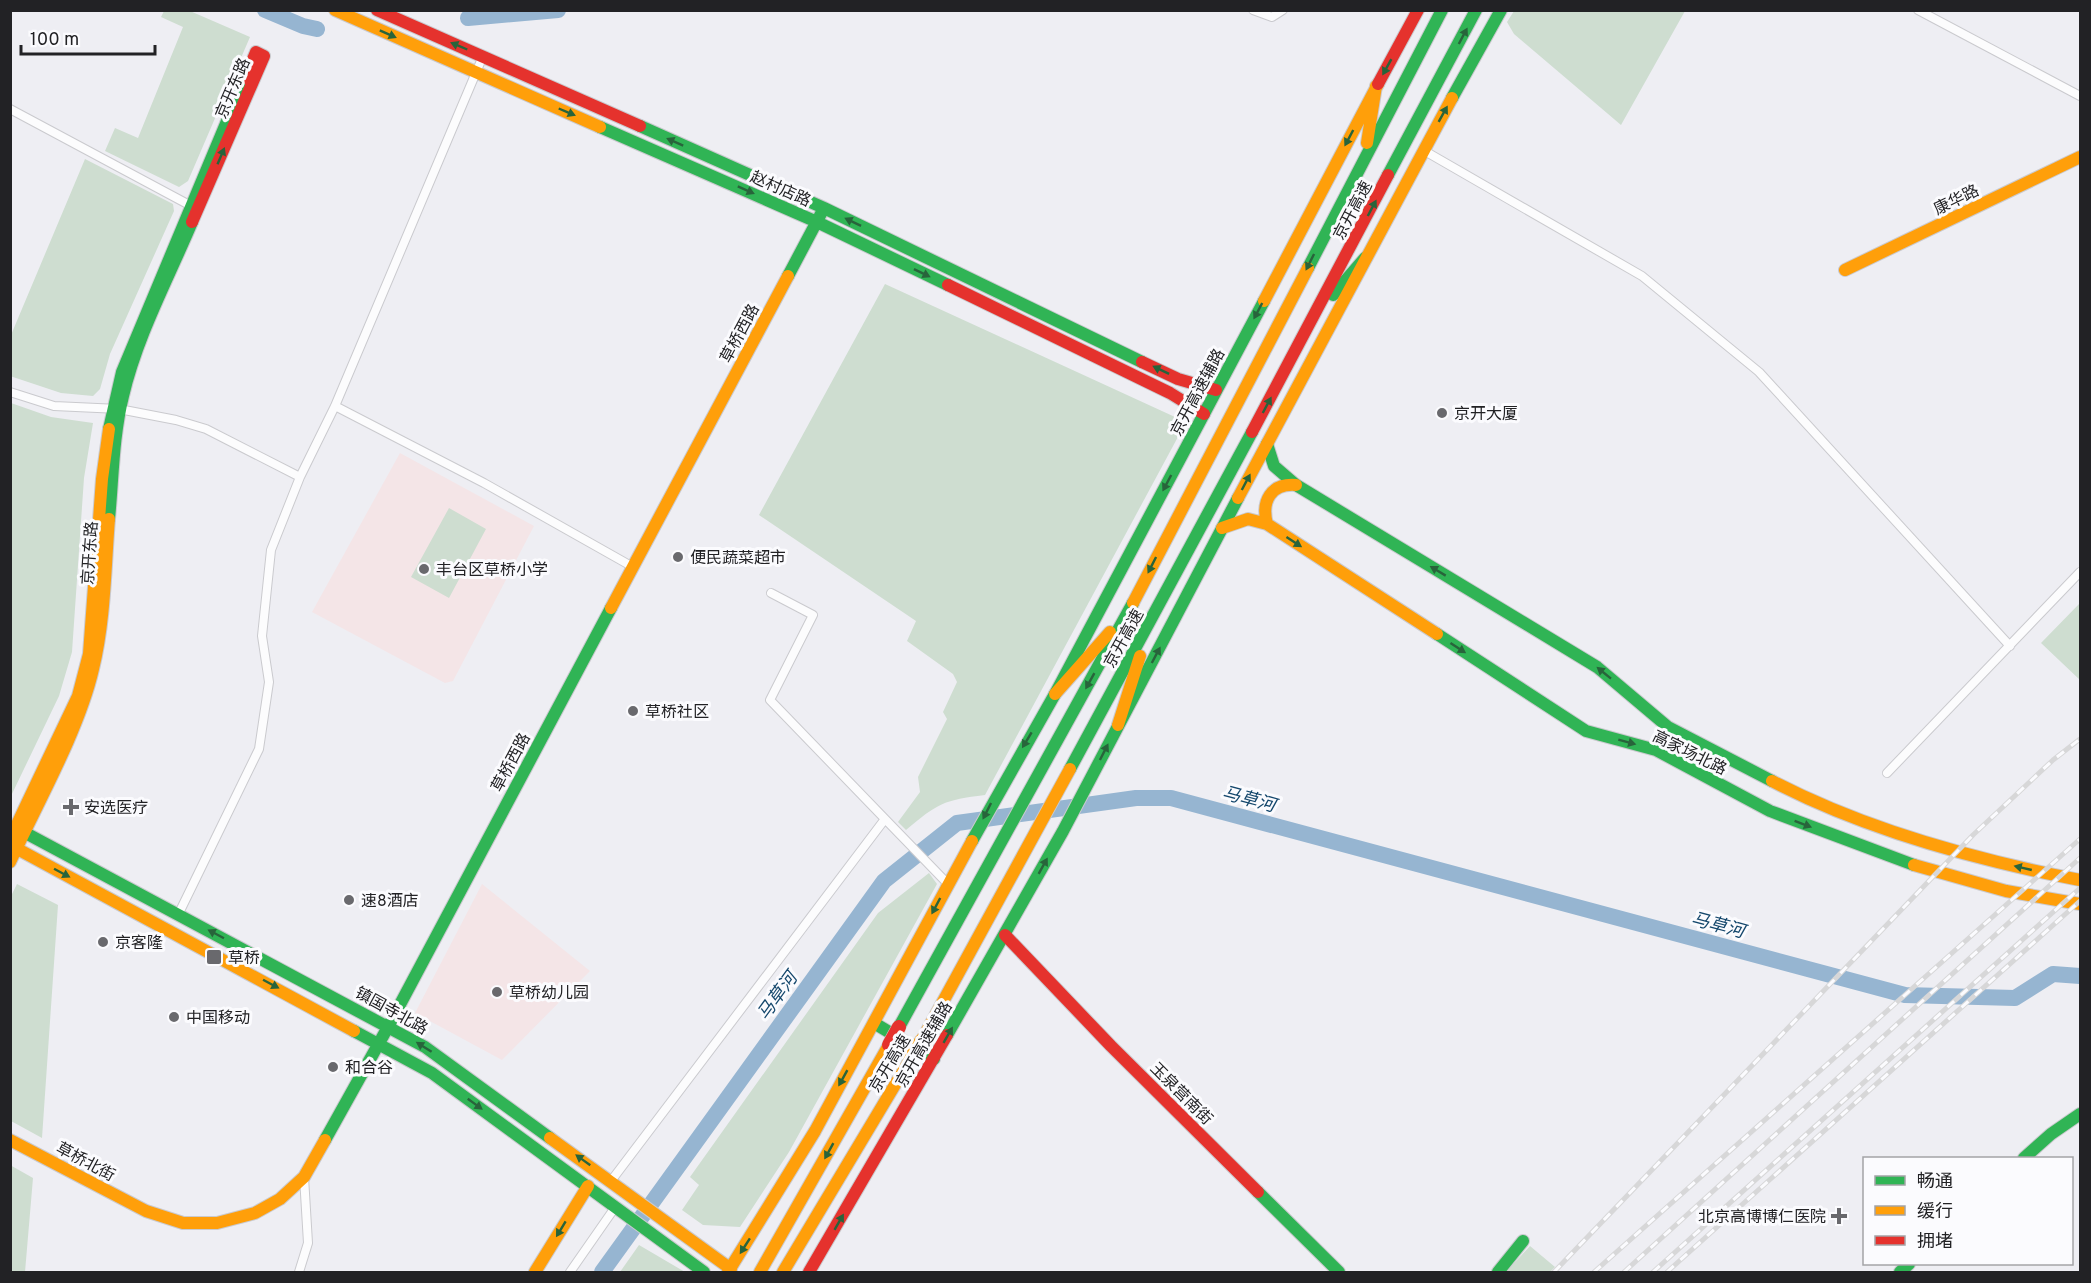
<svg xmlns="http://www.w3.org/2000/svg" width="2091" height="1283" font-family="Overpass,'Noto Sans SC',sans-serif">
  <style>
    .education { fill: #f4e5e7 }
    .green { fill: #ceddd0 }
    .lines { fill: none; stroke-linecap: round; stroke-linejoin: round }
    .river { stroke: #96b5d1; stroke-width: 16 }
    .street-casing { stroke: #cacace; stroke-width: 10 }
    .fast-casing { stroke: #cacace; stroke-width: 14 }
    .slow-casing { stroke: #cacace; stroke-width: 14 }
    .jam-casing { stroke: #cacace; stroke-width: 14 }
    .street { stroke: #fcfcfd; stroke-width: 8 }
    .fast { stroke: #30b455; stroke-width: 12 }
    .slow { stroke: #ff9f0a; stroke-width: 12 }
    .jam { stroke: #e5322d; stroke-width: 12 }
    .rail-casing { stroke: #d7d7d8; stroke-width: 5 }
    .rail { stroke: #fbfbfe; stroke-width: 3; stroke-dasharray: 9; stroke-linecap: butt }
    .slow-bridge-casing { stroke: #cccccf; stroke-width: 15; stroke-linecap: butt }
    .jam-bridge-casing { stroke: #cccccf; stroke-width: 15; stroke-linecap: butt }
    .slow-bridge { stroke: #ff9f0a; stroke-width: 14 }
    .jam-bridge { stroke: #e5322d; stroke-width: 14 }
    .oneway { fill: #28643b }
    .poi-dot { fill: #69696d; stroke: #fbfbfe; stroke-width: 2 }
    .labels { text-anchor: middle; stroke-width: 6; stroke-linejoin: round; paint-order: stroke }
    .street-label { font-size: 16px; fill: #222225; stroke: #fbfbfe }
    .poi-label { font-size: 16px; fill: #222225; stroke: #fbfbfe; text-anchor: start }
    .water-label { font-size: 18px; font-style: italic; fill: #14476c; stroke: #fbfbfe }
  </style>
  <rect width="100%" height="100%" fill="#eeeef3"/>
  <path class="education" d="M400,453L534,526L453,681L445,683L312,612Z
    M482,884L590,971L502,1060L415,1013Z"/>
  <path class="green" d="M164,11H190L250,37L188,181L179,187L105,151L115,128L138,138L183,27L161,17Z
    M492,11H558L517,21Z
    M1514,11V10L1685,11L1621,125L1514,34L1507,22Z
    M85,159L173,204L174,211L110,354L100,389L93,396L61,393L10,376L11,335Z
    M885,284L1175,417L1179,435L985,795C944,800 938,803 906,830L898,822L920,792L918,777L947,719L943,712L957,682L953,674L907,641L916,621L759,515Z
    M11,403L51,417L93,423L84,478L72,652L59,696L11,796Z
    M449,508L486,529L449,598L411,577Z
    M2080,603V680L2041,643Z
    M929,873L937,884L789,1152L740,1227L703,1225L682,1210L699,1185L690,1177L878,913Z
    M17,884L58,905L42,1138L11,1121L10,898Z
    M10,1165L33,1178L25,1272H11Z
    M639,1245L685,1272H620Z
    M1530,1246L1555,1267L1550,1272H1506Z"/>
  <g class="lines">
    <path class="river" d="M265,10L303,26L317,29
      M468,18L558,10
      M602,1272L884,881L957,823L1136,798H1171L1905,995L2015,998L2053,974L2080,976"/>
    <defs>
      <path id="street" d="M1253,10L1272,17L1283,10
        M1918,10L2080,96
        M10,109L195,208
        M1423,150L1642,276L1759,372L2010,646
        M10,392L54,406L119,409L176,420L206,429L300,477L271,550L262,636L269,682L259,749L179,913
        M335,406L484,483L633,567
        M300,477L335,406L483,56
        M771,593L813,615L770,700L885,819
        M1887,773L2080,572
        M611,1181L885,819L948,884
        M299,1272L308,1243L304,1177
        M570,1272L616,1206"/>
      <path id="fast" d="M1452,98L1501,10
        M640,126L824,208L1142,362
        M600,127L817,222L948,285
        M1388,175L1476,10
        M1308,268L1442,10
        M788,276L824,208
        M1333,295L1365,258
        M109,429L122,372L245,78
        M1267,444L1274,466L1296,485L1597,667L1668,727L1772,781
        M109,519C113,478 113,436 123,396C137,336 168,279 192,222
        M1437,634L1586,731L1656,750L1770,811L1914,865
        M1070,769L1252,432
        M20,830L425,1047L550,1138
        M972,841L1055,694L1264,301
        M874,1023L934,1059
        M899,1027L1133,603
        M354,1031L432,1073L704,1272
        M947,1035L1063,831L1238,498
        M325,1140L388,1027L611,608
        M2024,1158L2051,1134L2080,1114
        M1258,1192L1339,1272
        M1498,1272L1523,1241
        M1900,1272L1909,1264"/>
      <path id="slow" d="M335,10L600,127
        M1367,143L1376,86
        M1845,270L2080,157
        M1264,301L1378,84
        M1238,498L1452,98
        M1267,524C1261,501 1271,483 1296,485
        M1222,528L1248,519L1267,524L1437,634
        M1133,603L1308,268
        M611,608L788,276
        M1055,694L1110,632
        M1118,725L1140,656
        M1772,781C1866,830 1976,860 2080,880
        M10,839L78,696L89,654L102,479L109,429
        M12,846L354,1031
        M10,862C37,804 79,730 93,669C105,620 105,568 109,519
        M1914,865L2006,891L2080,904
        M922,1040L1070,769
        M550,1138L731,1269
        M10,1140L146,1211L183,1223H217L255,1213L280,1199L304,1177L325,1140
        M535,1272L588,1186
        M728,1272L815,1131L972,841
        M760,1272L889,1045
        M783,1272L911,1058"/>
      <path id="jam" d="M377,10L640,126
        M1378,84L1418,10
        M192,222L264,56L256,52L245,78
        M948,285L1170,393L1204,414
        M1142,362L1178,379L1216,390
        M1252,432L1388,175
        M1005,935L1111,1046L1258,1192
        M809,1272L947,1035"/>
    </defs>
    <use href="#street" class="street-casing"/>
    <use href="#fast" class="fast-casing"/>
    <use href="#slow" class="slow-casing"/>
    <use href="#jam" class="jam-casing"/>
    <use href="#street" class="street"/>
    <use href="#fast" class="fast"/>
    <use href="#slow" class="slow"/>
    <use href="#jam" class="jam"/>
    <defs>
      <path id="rail" d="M1554,1272L1973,835L2053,760L2080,739
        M1594,1272L2080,839
        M1624,1272L2080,858
        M1653,1272L2080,888
        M1667,1272L2080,901"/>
    </defs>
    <use href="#rail" class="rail-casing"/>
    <use href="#rail" class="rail"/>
    <defs>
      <path id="slow-bridge" d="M911,1058L922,1040"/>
      <path id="jam-bridge" d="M889,1045L899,1027"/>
    </defs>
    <use href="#slow-bridge" class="slow-bridge-casing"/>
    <use href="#jam-bridge" class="jam-bridge-casing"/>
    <use href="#slow-bridge" class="slow-bridge"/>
    <use href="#jam-bridge" class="jam-bridge"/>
  </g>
  <defs><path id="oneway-solid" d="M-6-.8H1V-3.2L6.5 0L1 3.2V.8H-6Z" transform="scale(1.5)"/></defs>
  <g class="oneway">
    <use href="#oneway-solid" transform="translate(388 34) rotate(24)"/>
    <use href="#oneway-solid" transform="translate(1463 36) rotate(-62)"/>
    <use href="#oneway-solid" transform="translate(459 46) rotate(-157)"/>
    <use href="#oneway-solid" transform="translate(1387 67) rotate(119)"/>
    <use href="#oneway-solid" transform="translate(567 112) rotate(23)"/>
    <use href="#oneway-solid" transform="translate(1443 114) rotate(-61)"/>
    <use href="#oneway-solid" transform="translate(1349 138) rotate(118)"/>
    <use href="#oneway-solid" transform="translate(675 142) rotate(-156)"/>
    <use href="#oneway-solid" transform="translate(221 156) rotate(-67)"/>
    <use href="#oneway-solid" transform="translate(746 190) rotate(24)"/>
    <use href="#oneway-solid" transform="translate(1372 208) rotate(-62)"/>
    <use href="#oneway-solid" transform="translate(853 222) rotate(-154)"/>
    <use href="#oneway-solid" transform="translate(1310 262) rotate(117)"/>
    <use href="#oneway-solid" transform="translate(922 273) rotate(26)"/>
    <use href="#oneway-solid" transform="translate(1258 311) rotate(118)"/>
    <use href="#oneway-solid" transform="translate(1161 370) rotate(-154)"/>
    <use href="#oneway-solid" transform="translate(1267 405) rotate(-62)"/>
    <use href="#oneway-solid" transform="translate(1246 482) rotate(-62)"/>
    <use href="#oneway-solid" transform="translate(1167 483) rotate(118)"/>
    <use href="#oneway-solid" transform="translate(1294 542) rotate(33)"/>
    <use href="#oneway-solid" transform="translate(1152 565) rotate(117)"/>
    <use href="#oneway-solid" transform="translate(1438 571) rotate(-149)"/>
    <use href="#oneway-solid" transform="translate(1458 648) rotate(33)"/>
    <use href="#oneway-solid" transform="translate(1156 655) rotate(-62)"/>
    <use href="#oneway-solid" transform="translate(1604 673) rotate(-141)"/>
    <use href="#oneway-solid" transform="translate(1090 681) rotate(119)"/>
    <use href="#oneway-solid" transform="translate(1027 740) rotate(121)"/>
    <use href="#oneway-solid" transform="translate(1627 742) rotate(15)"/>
    <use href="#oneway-solid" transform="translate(1104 752) rotate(-63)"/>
    <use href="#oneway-solid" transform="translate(987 811) rotate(117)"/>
    <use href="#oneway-solid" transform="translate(1803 824) rotate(21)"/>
    <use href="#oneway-solid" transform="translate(1043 866) rotate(-61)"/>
    <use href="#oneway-solid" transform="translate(2023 868) rotate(-167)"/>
    <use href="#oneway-solid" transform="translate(62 873) rotate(28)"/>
    <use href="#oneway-solid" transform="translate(936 906) rotate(118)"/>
    <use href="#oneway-solid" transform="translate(216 934) rotate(-152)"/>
    <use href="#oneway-solid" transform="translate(271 984) rotate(28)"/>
    <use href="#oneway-solid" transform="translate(948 1035) rotate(-60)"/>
    <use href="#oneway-solid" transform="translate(424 1047) rotate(-148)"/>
    <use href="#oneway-solid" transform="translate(843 1078) rotate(119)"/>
    <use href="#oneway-solid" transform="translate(475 1104) rotate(36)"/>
    <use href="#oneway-solid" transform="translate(829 1151) rotate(119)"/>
    <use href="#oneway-solid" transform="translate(583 1160) rotate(-144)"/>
    <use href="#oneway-solid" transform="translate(839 1222) rotate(-60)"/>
    <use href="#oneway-solid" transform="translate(561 1229) rotate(121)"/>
    <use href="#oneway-solid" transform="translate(745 1246) rotate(123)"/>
  </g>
  <g class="poi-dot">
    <circle cx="1442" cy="413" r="6"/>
    <circle cx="678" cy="557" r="6"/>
    <circle cx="424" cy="569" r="6"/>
    <circle cx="633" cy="711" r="6"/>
    <path d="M68 798h6v6h6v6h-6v6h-6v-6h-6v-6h6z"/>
    <circle cx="349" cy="900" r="6"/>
    <circle cx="103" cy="942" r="6"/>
    <rect x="206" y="949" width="16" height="16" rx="3"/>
    <circle cx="497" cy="992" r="6"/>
    <circle cx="174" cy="1017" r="6"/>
    <circle cx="333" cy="1067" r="6"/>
    <path d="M1836 1207h6v6h6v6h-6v6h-6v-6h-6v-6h6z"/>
  </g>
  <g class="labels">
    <g class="street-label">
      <text transform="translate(232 88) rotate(-67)" y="6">京开东路</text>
      <text transform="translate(781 188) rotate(24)" y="6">赵村店路</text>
      <text transform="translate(1956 199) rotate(-26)" y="6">康华路</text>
      <text transform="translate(1352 210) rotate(-62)" y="6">京开高速</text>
      <text transform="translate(739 333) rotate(-62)" y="6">草桥西路</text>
      <text transform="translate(1197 392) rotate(-62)" y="6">京开高速辅路</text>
      <text transform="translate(89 553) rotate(-86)" y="6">京开东路</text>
      <text transform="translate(1123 638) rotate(-61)" y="6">京开高速</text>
      <text transform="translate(1690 752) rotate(26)" y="6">高家场北路</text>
      <text transform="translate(510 762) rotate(-62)" y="6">草桥西路</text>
      <text transform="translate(392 1010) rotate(29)" y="6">镇国寺北路</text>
      <text transform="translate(923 1044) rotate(-60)" y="6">京开高速辅路</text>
      <text transform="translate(889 1063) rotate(-59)" y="6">京开高速</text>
      <text transform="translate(1182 1093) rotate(45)" y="6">玉泉营南街</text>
      <text transform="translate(86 1161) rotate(28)" y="6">草桥北街</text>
    </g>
    <g class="poi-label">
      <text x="1454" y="419">京开大厦</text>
      <text x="690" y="563">便民蔬菜超市</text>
      <text x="436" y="575">丰台区草桥小学</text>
      <text x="645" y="717">草桥社区</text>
      <text x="84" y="813">安选医疗</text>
      <text x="361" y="906">速8酒店</text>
      <text x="115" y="948">京客隆</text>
      <text x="228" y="963">草桥</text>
      <text x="509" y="998">草桥幼儿园</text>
      <text x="186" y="1023">中国移动</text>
      <text x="345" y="1073">和合谷</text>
      <text x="1826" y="1222" text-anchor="end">北京高博博仁医院</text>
    </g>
    <g class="water-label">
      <text transform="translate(1249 799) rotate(15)" y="6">马草河</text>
      <text transform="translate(1718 925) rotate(15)" y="6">马草河</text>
      <text transform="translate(777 996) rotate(-54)" y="6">马草河</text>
    </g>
  </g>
  <rect width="2091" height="1283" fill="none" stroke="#222225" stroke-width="24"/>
  <rect x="1863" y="1157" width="210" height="108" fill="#fbfbfe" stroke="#a4a4a7" stroke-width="1.5"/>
  <rect x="1875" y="1176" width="30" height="9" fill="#30b455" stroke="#a4a4a7" stroke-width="1.5"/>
  <text x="1917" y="1187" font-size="18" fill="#222225">畅通</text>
  <rect x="1875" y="1206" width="30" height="9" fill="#ff9f0a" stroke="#a4a4a7" stroke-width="1.5"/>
  <text x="1917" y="1217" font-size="18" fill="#222225">缓行</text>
  <rect x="1875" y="1236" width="30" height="9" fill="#e5322d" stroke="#a4a4a7" stroke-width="1.5"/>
  <text x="1917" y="1247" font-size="18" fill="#222225">拥堵</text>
  <path d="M21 45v9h134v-9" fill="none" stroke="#222225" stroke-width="3"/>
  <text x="30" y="45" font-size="18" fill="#222225" stroke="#fbfbfe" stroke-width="4.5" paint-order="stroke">100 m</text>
</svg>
